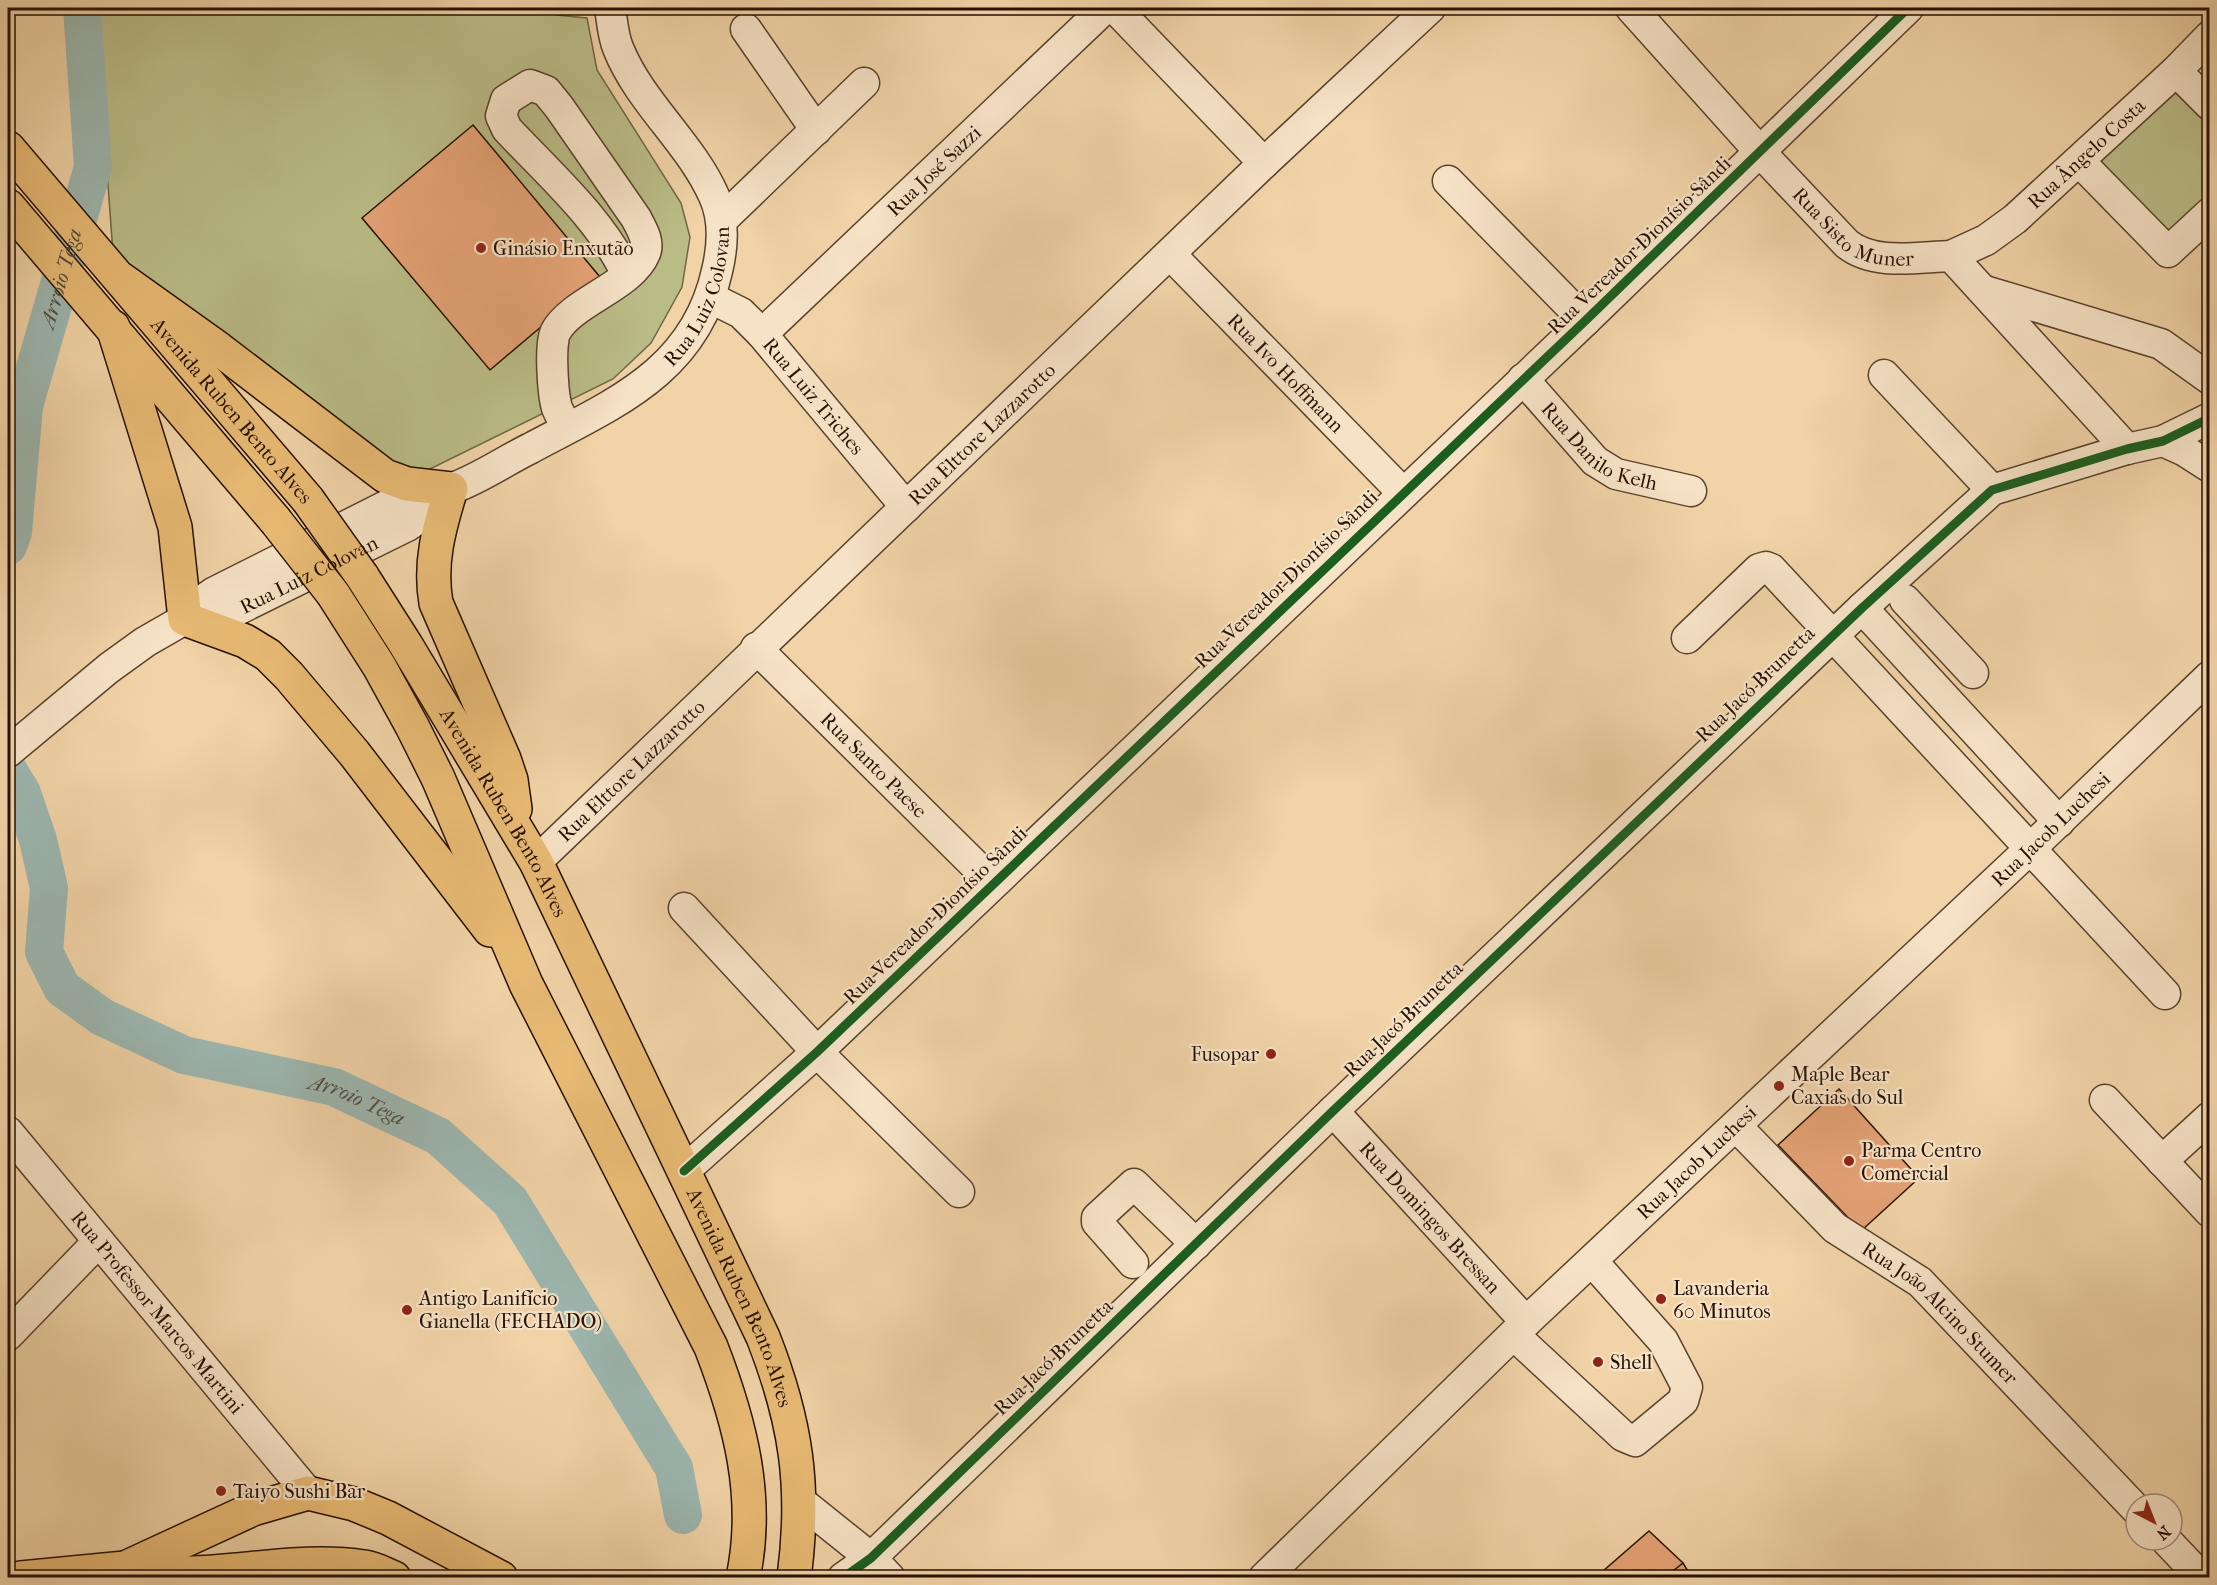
<svg xmlns="http://www.w3.org/2000/svg" width="2217" height="1585" font-family="'IM FELL French Canon',serif">
  <style>
    .green { fill: #babc87; stroke: #706646; stroke-width: 1.5 }
    .lines { fill: none; stroke-linecap: round; stroke-linejoin: round }
    .river { stroke: #9cb6af; stroke-width: 38 }
    .building { fill: #e4a275; stroke: #261104; stroke-width: 1.5 }
    .minor-casing { stroke: #59422d; stroke-width: 33 }
    .major-casing { stroke: #261104; stroke-width: 36 }
    .minor { stroke: #f6e2c6; stroke-width: 30 }
    .major { stroke: #e8ba74; stroke-width: 33 }
    .major-bridge-casing { stroke: #261104; stroke-width: 36; stroke-linecap: butt }
    .major-bridge { stroke: #e8ba74; stroke-width: 33 }
    .cycleway-casing { stroke: #f6e2c6; stroke-width: 13 }
    .cycleway { stroke: #1b5e20; stroke-width: 9 }
    .poi-dot { fill: #8f2418; stroke: #f6e2c6; stroke-width: 2 }
    .labels { text-anchor: middle; stroke-width: 4.5; stroke-linejoin: round; paint-order: stroke }
    .street-label { font-size: 20px; fill: #261104; stroke: #f6e2c6 }
    .poi-label { font-size: 20px; fill: #261104; stroke: #f6e2c6; text-anchor: start }
    .water-label { font-size: 21px; font-style: italic; fill: #4f4b40; stroke: #f6e2c6 }
  </style>
  <rect width="100%" height="100%" fill="#f1d3a7"/>
  <filter id="stains"><feTurbulence type="fractalNoise" baseFrequency=".00333" numOctaves="4"/><feColorMatrix values="0 0 0 0 .2 0 0 0 0 .09 0 0 0 0 .02 0 0 0 .5 -.17"/></filter>
  <radialGradient id="worn" r=".72"><stop offset=".6" stop-color="#630" stop-opacity="0"/><stop offset="1" stop-color="#630" stop-opacity=".3"/></radialGradient>
  <path class="green" d="M95,8H547L556,15L587,18L597,70L681,203L690,237L682,287L651,343L613,379L426,471L394,470L226,337L113,253Z
    M2176,71L2209,105V213L2168,252L2079,161Z"/>
  <g class="lines">
    <g class="river">
      <path id="s1" d="M8,546L13,532L24,406L93,167L82,8"/>
      <path id="s2" d="M8,770L22,793L38,840L49,888L44,952L62,988L102,1017L184,1055L334,1087L438,1136L510,1201L674,1468L683,1515"/>
    </g>
  </g>
  <path class="building" d="M473,125L600,277L490,370L362,218Z
    M1839,1089L1919,1178L1861,1231L1778,1145Z
    M1649,1531L1683,1563L1664,1578H1595Z
    M1683,1563L1692,1578H1664Z"/>
  <g class="lines">
    <defs>
      <g id="minor">
        <path d="M1115,8L1264,163"/>
        <path id="s3" d="M1631,8L1761,153L1847,244C1875,266 1917,257 1951,256L2127,449"/>
        <path d="M746,29L816,130"/>
        <path d="M2176,71L2210,105"/>
        <path d="M2079,161L2168,252L2210,213"/>
        <path d="M1448,181L1585,321"/>
        <path d="M722,220L864,83"/>
        <path id="s4" d="M1170,254L1403,493"/>
        <path id="s5" d="M1951,256L1986,240L2015,219L2176,71L2210,36"/>
        <path d="M1985,291L2161,344L2210,379"/>
        <path id="s6" d="M711,298L741,313L762,334L906,507"/>
        <path id="s7" d="M762,334L1105,8"/>
        <path d="M1884,375L1992,490"/>
        <path id="s8" d="M1523,379L1595,461L1616,474L1691,491"/>
        <path d="M567,428C564,422 560,415 557,408C553,395 549,342 556,331C573,301 632,286 645,253C650,241 641,228 636,218L559,107L546,91L530,85L506,100L501,116L507,129C548,173 602,220 627,275"/>
        <path d="M2163,441L2185,451L2210,467"/>
        <path d="M1905,600L1973,673"/>
        <path d="M1862,608L2059,822"/>
        <path id="s9" d="M185,619L209,620L229,614L407,526L429,511L451,489"/>
        <path d="M1687,638L1759,569L1766,567L1771,569L2165,994"/>
        <path id="s10" d="M756,648L993,883"/>
        <path id="s11" d="M8,752L109,668L145,642L185,619L197,604L213,593L388,505C409,498 430,496 450,489C476,481 506,460 531,448C613,404 695,372 717,271C723,246 725,220 714,196C690,142 640,103 618,48C613,36 612,20 610,8"/>
        <path id="s12" d="M536,862L1264,163L1430,8"/>
        <path d="M684,908L817,1052L959,1192"/>
        <path d="M2105,1100L2210,1212"/>
        <path id="s13" d="M1333,1111L1526,1322"/>
        <path id="s14" d="M1736,1126L1835,1228L1920,1282L2136,1509"/>
        <path id="s15" d="M8,1132L308,1493"/>
        <path d="M2162,1161L2210,1117"/>
        <path d="M684,1171L817,1052L1585,321L1908,8"/>
        <path d="M1133,1263L1097,1222V1218L1134,1184L1196,1244"/>
        <path d="M8,1335L98,1242"/>
        <path d="M1514,1335L1623,1436L1635,1441L1683,1401L1687,1387L1663,1341L1592,1261"/>
        <path d="M801,1502L871,1558L890,1578"/>
        <path d="M2166,1540L2202,1578"/>
        <path d="M843,1578L871,1558L1333,1111L1862,608L1992,490L2127,449L2163,441L2210,418"/>
        <path id="s16" d="M1264,1578L1526,1322L2030,849L2210,676"/>
      </g>
      <g id="major">
        <path id="s17" d="M8,148L308,500"/>
        <path d="M8,206L275,520"/>
        <path d="M121,279L219,349L385,476L407,484L451,489C439,528 429,563 436,603L504,759L511,780L515,809"/>
        <path d="M113,327L175,527L185,619L245,641L268,655L289,676L354,753L490,930"/>
        <path id="s18" d="M362,576L406,645L536,862L763,1337C796,1421 806,1487 794,1578"/>
        <path d="M333,594L379,666L412,726L438,778L526,984L711,1347C740,1422 760,1497 743,1578"/>
        <path d="M125,1568C203,1585 284,1555 364,1567C374,1568 384,1574 394,1578"/>
        <path d="M21,1578L125,1568L253,1509L308,1493L354,1504L388,1518L501,1578"/>
      </g>
    </defs>
    <use href="#minor" class="minor-casing"/>
    <use href="#major" class="major-casing"/>
    <use href="#minor" class="minor"/>
    <use href="#major" class="major"/>
    <defs>
      <path id="major-bridge" d="M308,500L362,576
        M275,520L333,594"/>
    </defs>
    <use href="#major-bridge" class="major-bridge-casing"/>
    <use href="#major-bridge" class="major-bridge"/>
    <defs>
      <path id="cycleway" d="M684,1171L817,1052L1585,321L1908,8
        M843,1578L871,1558L1333,1111L1862,608L1992,490L2127,449L2163,441L2210,418"/>
    </defs>
    <use href="#cycleway" class="cycleway-casing"/>
    <use href="#cycleway" class="cycleway"/>
  </g>
  <g class="poi-dot">
    <circle cx="481" cy="248" r="6"/>
    <circle cx="1271" cy="1054" r="6"/>
    <circle cx="1779" cy="1086" r="6"/>
    <circle cx="1849" cy="1161" r="6"/>
    <circle cx="1661" cy="1299" r="6"/>
    <circle cx="407" cy="1310" r="6"/>
    <circle cx="1598" cy="1362" r="6"/>
    <circle cx="221" cy="1491" r="6"/>
  </g>
  <g class="labels">
    <g class="street-label">
      <text dy="7" stroke="none"><textPath href="#s5" startOffset="171">Rua Ângelo Costa</textPath></text>
      <text dy="7" stroke="none"><textPath href="#s7" startOffset="237">Rua José Sazzi</textPath></text>
      <text dy="7" stroke="none"><textPath href="#s3" startOffset="318">Rua Sisto Muner</textPath></text>
      <text transform="translate(1639 245) rotate(-44)" y="7">Rua Vereador Dionísio Sândi</text>
      <text dy="7" stroke="none"><textPath href="#s11" startOffset="848">Rua Luiz Colovan</textPath></text>
      <text dy="7" stroke="none"><textPath href="#s4" startOffset="166">Rua Ivo Hoffmann</textPath></text>
      <text dy="7" stroke="none"><textPath href="#s6" startOffset="144">Rua Luiz Triches</textPath></text>
      <text dy="7" stroke="none"><textPath href="#s17" startOffset="345">Avenida Ruben Bento Alves</textPath></text>
      <text dy="7" stroke="none"><textPath href="#s12" startOffset="618">Rua Elttore Lazzarotto</textPath></text>
      <text dy="7" stroke="none"><textPath href="#s8" startOffset="105">Rua Danilo Kelh</textPath></text>
      <text dy="7" stroke="none"><textPath href="#s9" startOffset="134">Rua Luiz Colovan</textPath></text>
      <text transform="translate(1286 579) rotate(-44)" y="7">Rua Vereador Dionísio Sândi</text>
      <text transform="translate(1755 684) rotate(-44)" y="7">Rua Jacó Brunetta</text>
      <text dy="7" stroke="none"><textPath href="#s10" startOffset="166">Rua Santo Paese</textPath></text>
      <text dy="7" stroke="none"><textPath href="#s12" startOffset="132">Rua Elttore Lazzarotto</textPath></text>
      <text dy="7" stroke="none"><textPath href="#s18" startOffset="276">Avenida Ruben Bento Alves</textPath></text>
      <text dy="7" stroke="none"><textPath href="#s16" startOffset="1086">Rua Jacob Luchesi</textPath></text>
      <text transform="translate(935 915) rotate(-44)" y="7">Rua Vereador Dionísio Sândi</text>
      <text transform="translate(1403 1019) rotate(-44)" y="7">Rua Jacó Brunetta</text>
      <text dy="7" stroke="none"><textPath href="#s16" startOffset="600">Rua Jacob Luchesi</textPath></text>
      <text dy="7" stroke="none"><textPath href="#s13" startOffset="144">Rua Domingos Bressan</textPath></text>
      <text dy="7" stroke="none"><textPath href="#s18" startOffset="816">Avenida Ruben Bento Alves</textPath></text>
      <text dy="7" stroke="none"><textPath href="#s15" startOffset="234">Rua Professor Marcos Martini</textPath></text>
      <text dy="7" stroke="none"><textPath href="#s14" startOffset="278">Rua João Alcino Stumer</textPath></text>
      <text transform="translate(1053 1357) rotate(-44)" y="7">Rua Jacó Brunetta</text>
    </g>
    <g class="poi-label">
      <text x="493" y="255">Ginásio Enxutão</text>
      <text x="1259" y="1061" text-anchor="end">Fusopar</text>
      <text x="1791" y="1081">Maple Bear<tspan x="1791" dy="23">Caxias do Sul</tspan></text>
      <text x="1861" y="1157">Parma Centro<tspan x="1861" dy="23">Comercial</tspan></text>
      <text x="1673" y="1295">Lavanderia<tspan x="1673" dy="23">60 Minutos</tspan></text>
      <text x="419" y="1305">Antigo Lanifício<tspan x="419" dy="23">Gianella (FECHADO)</tspan></text>
      <text x="1610" y="1369">Shell</text>
      <text x="233" y="1498">Taiyo Sushi Bar</text>
    </g>
    <g class="water-label">
      <text dy="7" stroke="none"><textPath href="#s1" startOffset="274">Arroio Tega</textPath></text>
      <text dy="7" stroke="none"><textPath href="#s2" startOffset="549">Arroio Tega</textPath></text>
    </g>
  </g>
  <rect width="2217" height="1585" fill="none" stroke="#f1d3a7" stroke-width="30"/>
  <rect x="9" y="9" width="2199" height="1567" fill="none" stroke="#261104" stroke-width="3"/>
  <rect x="15" y="15" width="2187" height="1555" fill="none" stroke="#261104" stroke-width="1.5"/>
  <g transform="translate(2154 1522) rotate(138)"><circle r="28" fill="#f6e2c6" stroke="#a38e78" stroke-width="1.5"/>
  <path d="M0-4.5L10 22L0 15L-10 22Z" fill="#8f2418"/>
  <text y="-9" font-size="16" font-weight="bold" text-anchor="middle" fill="#261104">N</text>
  </g>
  <rect width="100%" height="100%" filter="url(#stains)"/>
  <rect width="100%" height="100%" fill="url(#worn)"/>
</svg>
